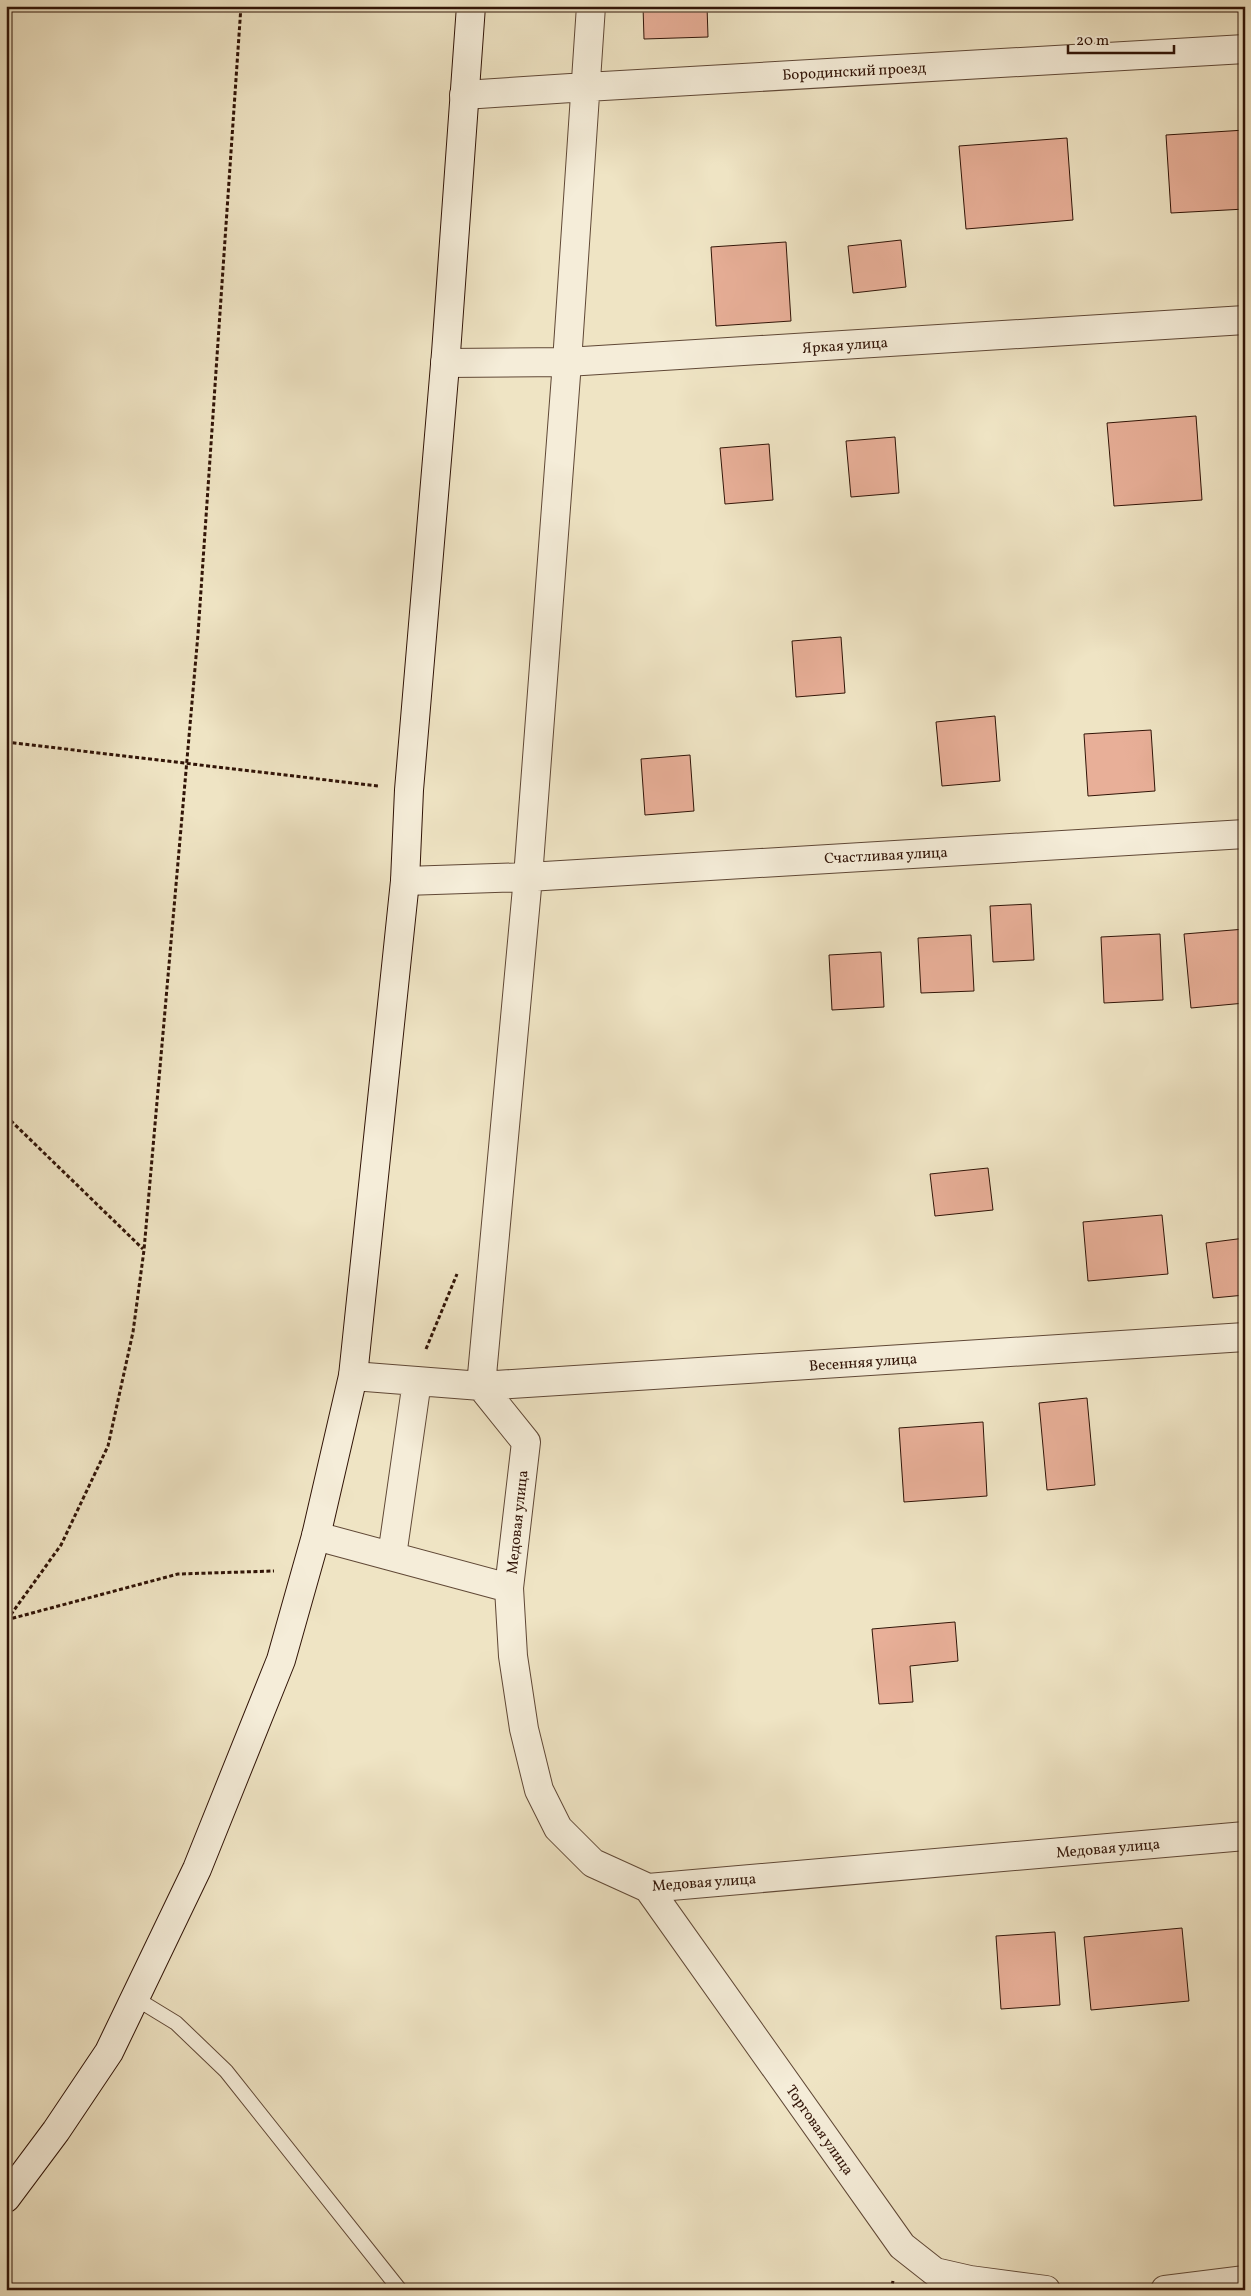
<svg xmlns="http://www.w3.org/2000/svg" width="1251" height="2296" font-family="Vollkorn,serif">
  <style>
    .building { fill: #e8af98; stroke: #311407 }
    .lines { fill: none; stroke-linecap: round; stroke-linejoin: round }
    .lane-casing { stroke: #604836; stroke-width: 16 }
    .street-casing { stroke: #604836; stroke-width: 30 }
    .secondary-casing { stroke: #311407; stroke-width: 30 }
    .path { stroke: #311407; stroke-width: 3; stroke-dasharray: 4 2.5; stroke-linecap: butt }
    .lane { stroke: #f5edd9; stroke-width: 14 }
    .street { stroke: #f5edd9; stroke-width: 28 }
    .secondary { stroke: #f5edd9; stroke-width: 28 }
    .labels { text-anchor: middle; stroke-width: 4.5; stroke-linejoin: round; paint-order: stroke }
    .street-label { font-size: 15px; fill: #311407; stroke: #f5edd9 }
  </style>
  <rect width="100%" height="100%" fill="#efe4c4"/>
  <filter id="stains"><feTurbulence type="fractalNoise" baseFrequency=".004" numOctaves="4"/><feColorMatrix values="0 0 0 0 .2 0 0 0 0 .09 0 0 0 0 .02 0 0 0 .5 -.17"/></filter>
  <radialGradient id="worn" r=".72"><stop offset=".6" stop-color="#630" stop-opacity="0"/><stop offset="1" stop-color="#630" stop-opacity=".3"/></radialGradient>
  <path class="building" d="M643,6H707L708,37L644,39Z
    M1245,130V209L1171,213L1166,135Z
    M1067,138L1073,220L966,229L959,146Z
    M901,240L906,287L853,293L848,246Z
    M786,242L791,321L716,326L711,247Z
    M1196,416L1202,500L1114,506L1107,423Z
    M895,437L899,493L851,497L846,441Z
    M769,444L773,500L725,504L720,448Z
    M841,637L845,693L796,697L792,641Z
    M995,716L1000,781L942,786L936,722Z
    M1151,730L1155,791L1088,796L1084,734Z
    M690,755L694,811L645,815L641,759Z
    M1031,904L1034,960L993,962L990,906Z
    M1245,929V1003L1191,1008L1184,934Z
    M1160,934L1163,1000L1104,1003L1101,937Z
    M971,935L974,991L921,993L918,938Z
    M881,952L884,1007L832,1010L829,955Z
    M988,1168L993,1210L935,1216L930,1174Z
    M1162,1215L1168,1274L1088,1281L1083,1222Z
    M1245,1238V1295L1213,1298L1206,1243Z
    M1087,1398L1095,1485L1047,1490L1039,1403Z
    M983,1422L987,1496L904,1502L899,1428Z
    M955,1622L958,1661L910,1666L913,1702L879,1704L872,1629Z
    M1182,1928L1189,2001L1091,2010L1084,1937Z
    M1055,1932L1060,2005L1001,2009L996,1936Z"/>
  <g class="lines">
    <defs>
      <path id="lane" d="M135,1998L176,2023L226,2071L400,2290"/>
      <path id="street" d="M464,95L586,87L1245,49
        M445,363L567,362L1245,320
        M405,881L528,877L1245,834
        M353,1376L481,1386L1245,1337
        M481,1386L528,877L567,362L591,6
        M481,1386L526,1442L509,1588L513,1656L524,1729L539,1790L558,1828L593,1863L648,1888L1245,1836
        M316,1536L509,1588
        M392,1556L417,1381
        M648,1888L902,2246L935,2272L970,2280L1046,2290
        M1165,2290L1245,2280"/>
      <path id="secondary" d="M6,2198L56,2131L109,2052L197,1869L281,1660L316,1536L353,1376L405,881L409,790L446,353L471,6"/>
    </defs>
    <use href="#lane" class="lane-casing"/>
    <use href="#street" class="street-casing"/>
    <use href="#secondary" class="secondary-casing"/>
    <path class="path" d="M6,742L378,786
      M6,1116L143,1249
      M426,1349L457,1274
      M6,1620L178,1574L274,1571
      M7,1620L61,1545L108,1446L133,1332L144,1250L198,634L241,6
      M891,2290L893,2281"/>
    <use href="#lane" class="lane"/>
    <use href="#street" class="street"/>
    <use href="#secondary" class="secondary"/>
  </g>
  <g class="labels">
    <g class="street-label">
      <text transform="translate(854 71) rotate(-3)" y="5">Бородинский проезд</text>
      <text transform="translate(845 345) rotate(-4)" y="5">Яркая улица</text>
      <text transform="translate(886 855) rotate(-3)" y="5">Счастливая улица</text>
      <text transform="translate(863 1362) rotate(-4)" y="5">Весенняя улица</text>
      <text transform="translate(517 1522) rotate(-84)" y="5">Медовая улица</text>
      <text transform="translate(1108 1848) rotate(-5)" y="5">Медовая улица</text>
      <text transform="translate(704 1882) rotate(-4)" y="5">Медовая улица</text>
      <text transform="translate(820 2130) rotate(55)" y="5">Торговая улица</text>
    </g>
  </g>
  <rect width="1251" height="2296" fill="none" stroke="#efe4c4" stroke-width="25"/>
  <rect x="8" y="8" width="1236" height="2281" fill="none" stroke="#311407" stroke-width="2.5"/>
  <rect x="12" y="12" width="1226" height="2271" fill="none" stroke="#311407"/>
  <path d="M1068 45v8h106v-8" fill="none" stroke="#311407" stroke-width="2.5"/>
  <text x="1076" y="45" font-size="15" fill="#311407" stroke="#f5edd9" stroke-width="4" paint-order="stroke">20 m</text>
  <rect width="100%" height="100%" filter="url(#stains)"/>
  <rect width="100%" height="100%" fill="url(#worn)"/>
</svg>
